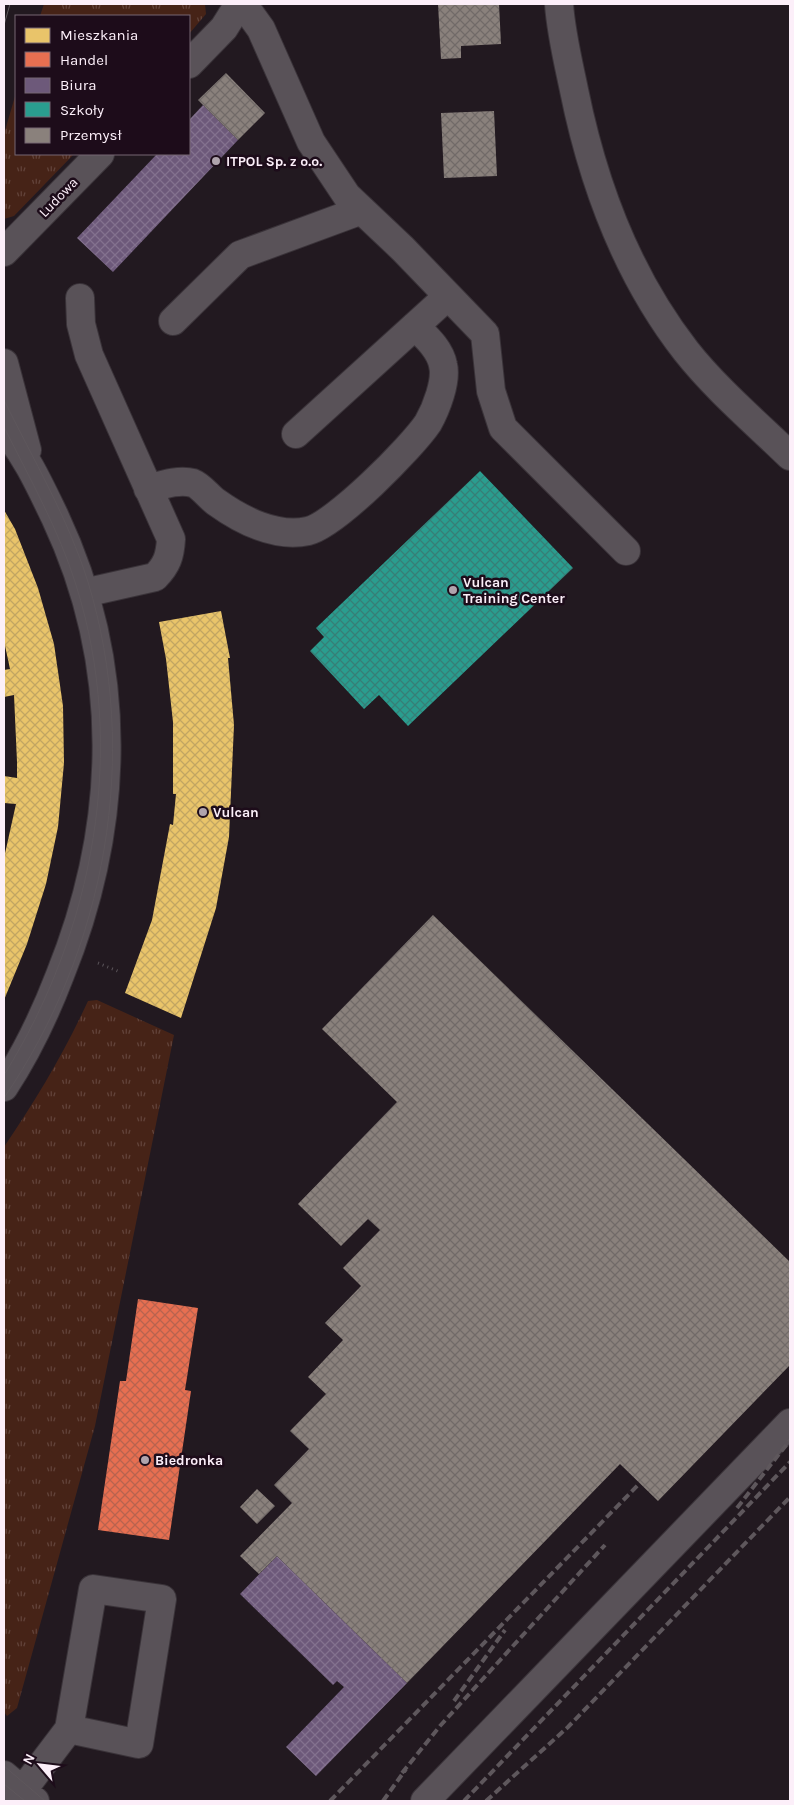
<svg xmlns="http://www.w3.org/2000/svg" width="794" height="1805" font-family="Karla,sans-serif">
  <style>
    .grass { fill: url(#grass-tufts) }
    .homes { fill: url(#homes-cross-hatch) }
    .shops { fill: url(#shops-cross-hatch) }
    .offices { fill: url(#offices-cross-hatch) }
    .schools { fill: url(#schools-cross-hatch) }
    .industry { fill: url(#industry-cross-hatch) }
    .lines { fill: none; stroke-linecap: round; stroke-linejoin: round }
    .minor-casing { stroke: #3a3339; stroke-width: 30 }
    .path { stroke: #5a5459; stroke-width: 3; stroke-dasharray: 1 4; stroke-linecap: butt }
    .minor { stroke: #595258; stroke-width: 28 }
    .tram { stroke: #5e575c; stroke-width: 1 }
    .rail { stroke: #5e575c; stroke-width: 4; stroke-dasharray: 8 4; stroke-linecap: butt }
    .poi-dot { fill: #b0a4ad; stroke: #1d0c1a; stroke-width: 2 }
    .labels { text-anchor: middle; stroke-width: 5; stroke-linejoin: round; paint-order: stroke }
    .poi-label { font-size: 14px; font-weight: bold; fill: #fceff9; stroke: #1d0c1a; text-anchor: start }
    .street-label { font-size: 14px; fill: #fceff9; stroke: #1d0c1a }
  </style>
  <defs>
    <pattern id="grass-tufts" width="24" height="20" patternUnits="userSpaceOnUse" patternTransform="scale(1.25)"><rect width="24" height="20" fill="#462317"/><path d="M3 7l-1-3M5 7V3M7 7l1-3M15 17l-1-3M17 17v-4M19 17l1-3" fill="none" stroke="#62433a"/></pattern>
    <pattern id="homes-cross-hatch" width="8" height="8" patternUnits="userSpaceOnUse" patternTransform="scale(1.25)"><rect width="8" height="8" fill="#e9c46a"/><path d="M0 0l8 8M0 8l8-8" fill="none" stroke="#c2a562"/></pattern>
    <pattern id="shops-cross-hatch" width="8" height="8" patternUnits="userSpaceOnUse" patternTransform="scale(1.25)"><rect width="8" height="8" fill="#e76f51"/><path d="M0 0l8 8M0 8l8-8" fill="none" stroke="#b8634f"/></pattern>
    <pattern id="offices-cross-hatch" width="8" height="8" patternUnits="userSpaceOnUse" patternTransform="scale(1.25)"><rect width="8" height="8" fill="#6d597a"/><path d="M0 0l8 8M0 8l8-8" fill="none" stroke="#83718e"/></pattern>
    <pattern id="schools-cross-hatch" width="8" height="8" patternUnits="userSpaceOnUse" patternTransform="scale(1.25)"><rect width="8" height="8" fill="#2a9d8f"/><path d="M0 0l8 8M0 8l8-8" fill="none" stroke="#367f77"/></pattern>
    <pattern id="industry-cross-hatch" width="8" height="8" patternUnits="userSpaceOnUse" patternTransform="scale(1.25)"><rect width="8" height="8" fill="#8a817c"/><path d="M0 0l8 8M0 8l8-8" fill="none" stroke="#716a68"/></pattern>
  </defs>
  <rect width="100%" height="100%" fill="#221920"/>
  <path class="grass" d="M44,4H205L206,14L189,34V16H40Z
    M16,93V154H74L14,216L4,219V134Z
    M97,1000L174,1035L95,1426L17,1708L7,1716L4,1712V1147C36,1100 64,1053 88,1001Z"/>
  <path class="homes" d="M4,510L15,529L38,588L54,644L63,706L64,763L58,827L46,884L27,944L4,1000V858L16,804L4,803V776L17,778V762L14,695L4,697V670L10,669L4,641Z
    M221,611L230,658H228L234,725L229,837L216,908L181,1018L125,993L152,920L170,824L173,825L176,794H173V722L166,659L159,622Z"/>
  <path class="shops" d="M138,1299L198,1308L185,1390L191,1391L169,1540L98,1530L120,1381H126Z"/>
  <path class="offices" d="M203,105L238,140L113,272L77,238L157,154H189V120Z
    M277,1556L407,1683L316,1776L286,1747L344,1687L337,1681L333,1685L240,1594Z"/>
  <path class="schools" d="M480,471L573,568L408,726L379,695L364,709L310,651L324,637L316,628Z"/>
  <path class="industry" d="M438,4H499L501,44L461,46V58L441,59Z
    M226,73L265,113L238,140L198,100Z
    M494,111L497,176L444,178L441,113Z
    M433,915L790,1262V1365L658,1501L620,1464L407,1683L277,1556L259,1574L240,1556L292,1503L274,1485L309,1449L290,1431L326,1394L308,1377L343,1340L325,1323L361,1286L343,1268L380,1230L368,1219L341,1246L298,1204L397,1102L322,1029Z
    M257,1489L275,1506L257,1524L240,1507Z"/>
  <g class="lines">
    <defs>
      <path id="minor" d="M243,4L261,29L311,142L347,196L403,249L485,334L491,391L503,428L626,551
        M559,4C561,33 568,61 574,90C593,184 626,274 686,351C716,389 755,422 790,456
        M189,64L224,28L239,4
        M4,252L100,154
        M80,298L81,324L89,355L171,539C170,556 167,565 155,577L84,593
        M173,321L240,255L362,210
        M4,363L27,450
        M4,429C26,455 40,486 55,517C125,666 121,824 60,975C45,1014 27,1052 4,1087
        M296,434L448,296
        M148,489C162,485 179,479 193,483C201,486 209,497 216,502C241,520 276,538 308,531C335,525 412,447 428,423C436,409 447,381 443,365C440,349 426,337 415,326
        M4,1775L35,1801
        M17,1801L22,1791L69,1729L93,1589L162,1599L139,1744L69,1729
        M425,1801L790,1423"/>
    </defs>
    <use href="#minor" class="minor-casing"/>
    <path class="path" d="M98,963L120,972"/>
    <use href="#minor" class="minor"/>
    <path class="tram" d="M4,25L10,4
      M4,400C33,459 68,518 88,582C141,755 106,949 4,1098
      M4,427C30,479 59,530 76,585C128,749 94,931 4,1075
      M4,1766L45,1801
      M4,1784L25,1801"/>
    <path class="rail" d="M737,1508L790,1440
      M454,1701L505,1630
      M402,1773L440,1726L605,1545
      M330,1801L640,1483
      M383,1801L406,1769
      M464,1801L790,1462
      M486,1801L568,1727L790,1497"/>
  </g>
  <g class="poi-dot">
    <circle cx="216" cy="161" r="5"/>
    <circle cx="453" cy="590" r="5"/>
    <circle cx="203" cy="812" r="5"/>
    <circle cx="145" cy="1460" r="5"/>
  </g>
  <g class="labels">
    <g class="poi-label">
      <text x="226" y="166">ITPOL Sp. z o.o.</text>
      <text x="463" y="587">Vulcan<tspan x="463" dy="16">Training Center</tspan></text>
      <text x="213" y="817">Vulcan</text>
      <text x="155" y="1465">Biedronka</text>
    </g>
    <g class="street-label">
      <text transform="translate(58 197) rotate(-46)" y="5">Ludowa</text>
    </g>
  </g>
  <rect width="794" height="1805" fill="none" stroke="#fceff9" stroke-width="10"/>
  <rect x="15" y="15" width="175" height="140" fill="#1d0c1a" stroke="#766773"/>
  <rect x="25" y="28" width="25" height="15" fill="#e9c46a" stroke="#766773"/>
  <text x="60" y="40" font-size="15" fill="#fceff9">Mieszkania</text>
  <rect x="25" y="52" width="25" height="15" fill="#e76f51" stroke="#766773"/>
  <text x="60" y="65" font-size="15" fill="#fceff9">Handel</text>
  <rect x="25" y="78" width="25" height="15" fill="#6d597a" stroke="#766773"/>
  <text x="60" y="90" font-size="15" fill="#fceff9">Biura</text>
  <rect x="25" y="102" width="25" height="15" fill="#2a9d8f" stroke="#766773"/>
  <text x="60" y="115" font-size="15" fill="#fceff9">Szkoły</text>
  <rect x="25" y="128" width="25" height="15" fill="#8a817c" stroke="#766773"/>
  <text x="60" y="140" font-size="15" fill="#fceff9">Przemysł</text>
  <g transform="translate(40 1765) rotate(298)" stroke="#1d0c1a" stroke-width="4" paint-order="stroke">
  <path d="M0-4L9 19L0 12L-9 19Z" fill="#fceff9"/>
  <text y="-8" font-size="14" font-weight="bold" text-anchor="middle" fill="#fceff9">N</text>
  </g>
</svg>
